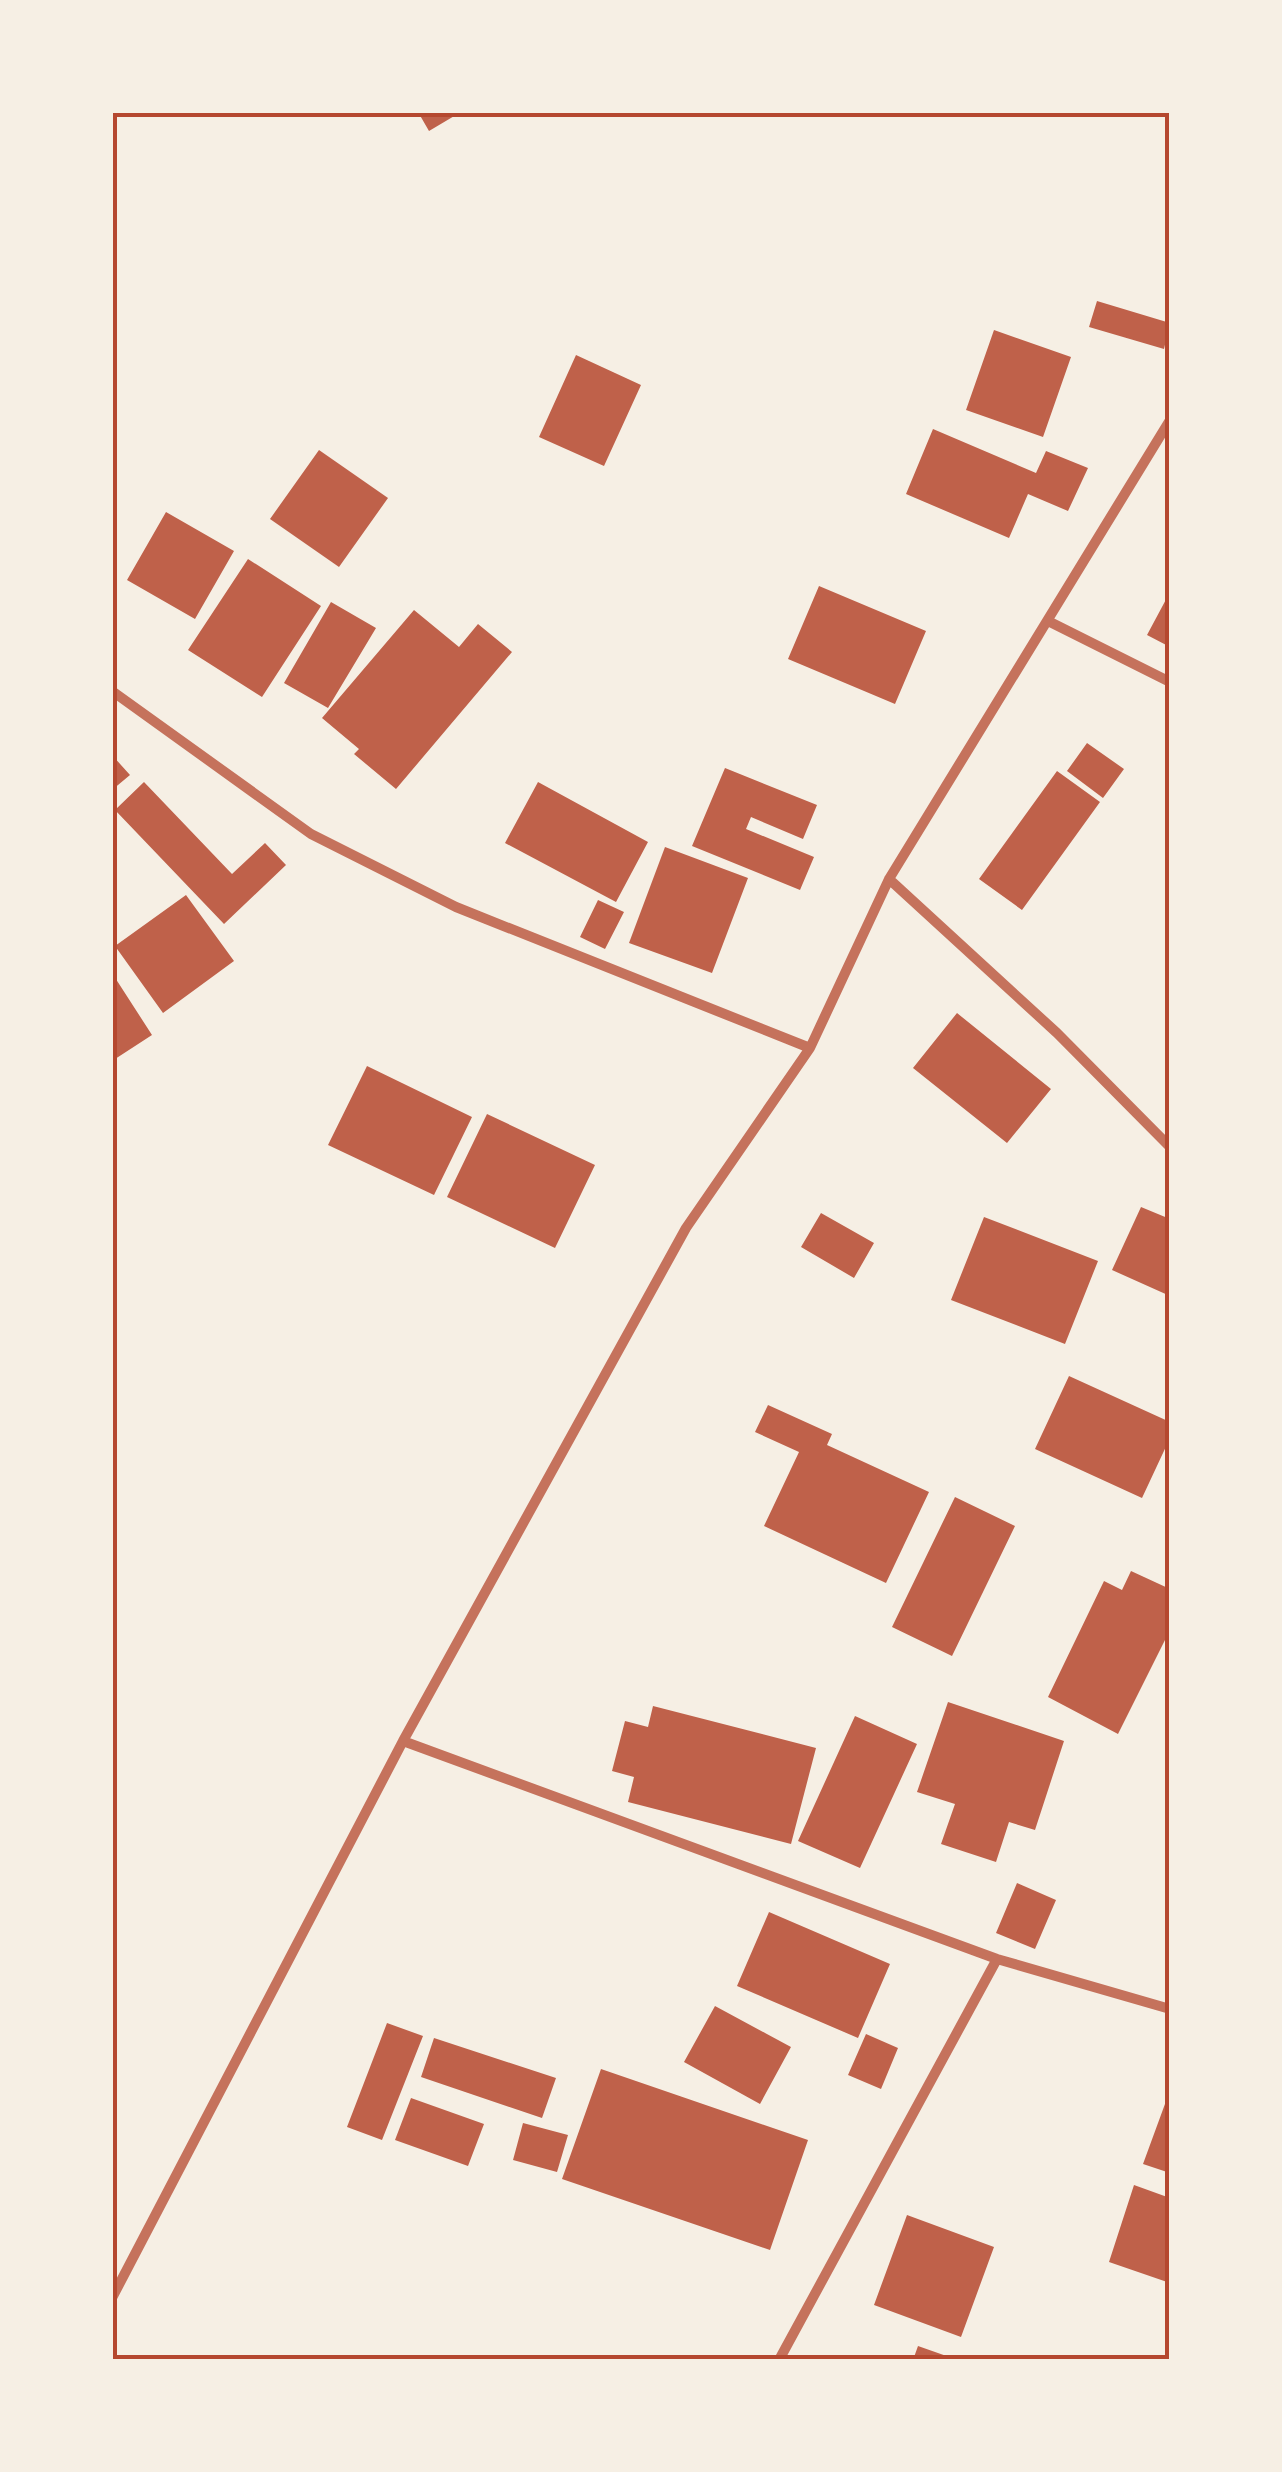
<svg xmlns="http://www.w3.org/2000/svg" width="1282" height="2472" font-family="Jost,sans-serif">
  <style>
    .building { fill: #bf614a }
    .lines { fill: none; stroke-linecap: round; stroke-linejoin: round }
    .minor { stroke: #c5725c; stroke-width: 10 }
    .neatline { fill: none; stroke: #b5482f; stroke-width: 4 }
  </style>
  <rect width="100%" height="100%" fill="#f6efe4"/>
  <path class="building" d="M418,112H461L429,131Z
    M1097,301L1170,323L1164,349L1089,327Z
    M994,330L1071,357L1043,437L966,410Z
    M576,355L641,385L604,466L539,437Z
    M933,429L1036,473L1046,451L1088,468L1068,511L1028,494L1009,538L906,494Z
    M319,450L388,498L339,567L270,519Z
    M166,512L234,551L195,619L127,580Z
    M248,559L321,606L262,697L188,650Z
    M819,586L926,631L895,704L788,659Z
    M1170,592V647L1147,635Z
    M331,602L376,628L328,708L284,683Z
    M414,610L459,647L478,624L512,652L396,789L354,754L359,749L322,718Z
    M1087,743L1124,769L1103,798L1067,771Z
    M112,755L130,775L112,790Z
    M725,768L817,805L803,839L751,817L746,829L814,857L800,890L692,846Z
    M1057,771L1100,802L1022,910L979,879Z
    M144,782L232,874L265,843L286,865L224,924L115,810Z
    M538,782L648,842L616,902L505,843Z
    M665,847L748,878L712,973L629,943Z
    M186,895L234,961L163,1013L115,946Z
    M598,900L624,912L605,949L580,937Z
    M112,973L152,1035L112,1061Z
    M957,1013L1051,1089L1007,1143L913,1068Z
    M367,1066L472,1117L434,1195L328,1145Z
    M487,1114L595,1165L555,1248L447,1197Z
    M1141,1207L1170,1219V1296L1112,1270Z
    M821,1213L874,1243L854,1278L801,1247Z
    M984,1217L1098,1261L1065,1344L951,1300Z
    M1069,1376L1170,1422V1438L1142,1498L1035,1449Z
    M768,1405L832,1434L827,1445L929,1492L886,1583L764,1526L799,1452L755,1432Z
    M955,1497L1015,1526L952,1656L892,1627Z
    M1131,1571L1170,1589V1630L1118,1734L1048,1697L1104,1581L1122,1590Z
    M948,1702L1064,1741L1035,1830L1009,1822L996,1862L941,1844L955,1804L917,1792Z
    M653,1706L816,1748L791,1844L628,1802L634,1777L612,1771L625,1721L648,1727Z
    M855,1716L917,1744L860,1868L798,1841Z
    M1017,1883L1056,1900L1035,1949L996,1933Z
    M769,1912L890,1964L858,2038L737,1986Z
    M715,2006L791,2047L760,2104L684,2062Z
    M387,2023L423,2036L382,2140L347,2127Z
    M866,2034L898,2048L881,2089L848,2075Z
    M434,2038L556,2078L542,2118L421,2077Z
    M601,2069L808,2140L770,2250L562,2179Z
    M1169,2093H1170V2173L1143,2164Z
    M411,2098L484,2124L468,2166L395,2140Z
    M523,2123L568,2135L557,2172L513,2160Z
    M1134,2185L1170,2198V2283L1109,2262Z
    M907,2215L994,2247L961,2337L874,2305Z
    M918,2346L955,2359V2360H913Z"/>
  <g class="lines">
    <path class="minor" d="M1050,622L1170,682
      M112,691L311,834L456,907L810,1048
      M889,879L1057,1033L1170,1147
      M403,1741L997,1959L1170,2009
      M112,2298L403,1741L686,1228L810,1048L889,879L1170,420
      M779,2360L997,1959"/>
  </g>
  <rect width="1282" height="2472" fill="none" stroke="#f6efe4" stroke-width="230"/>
  <rect x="115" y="115" width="1052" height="2242" class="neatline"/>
</svg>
